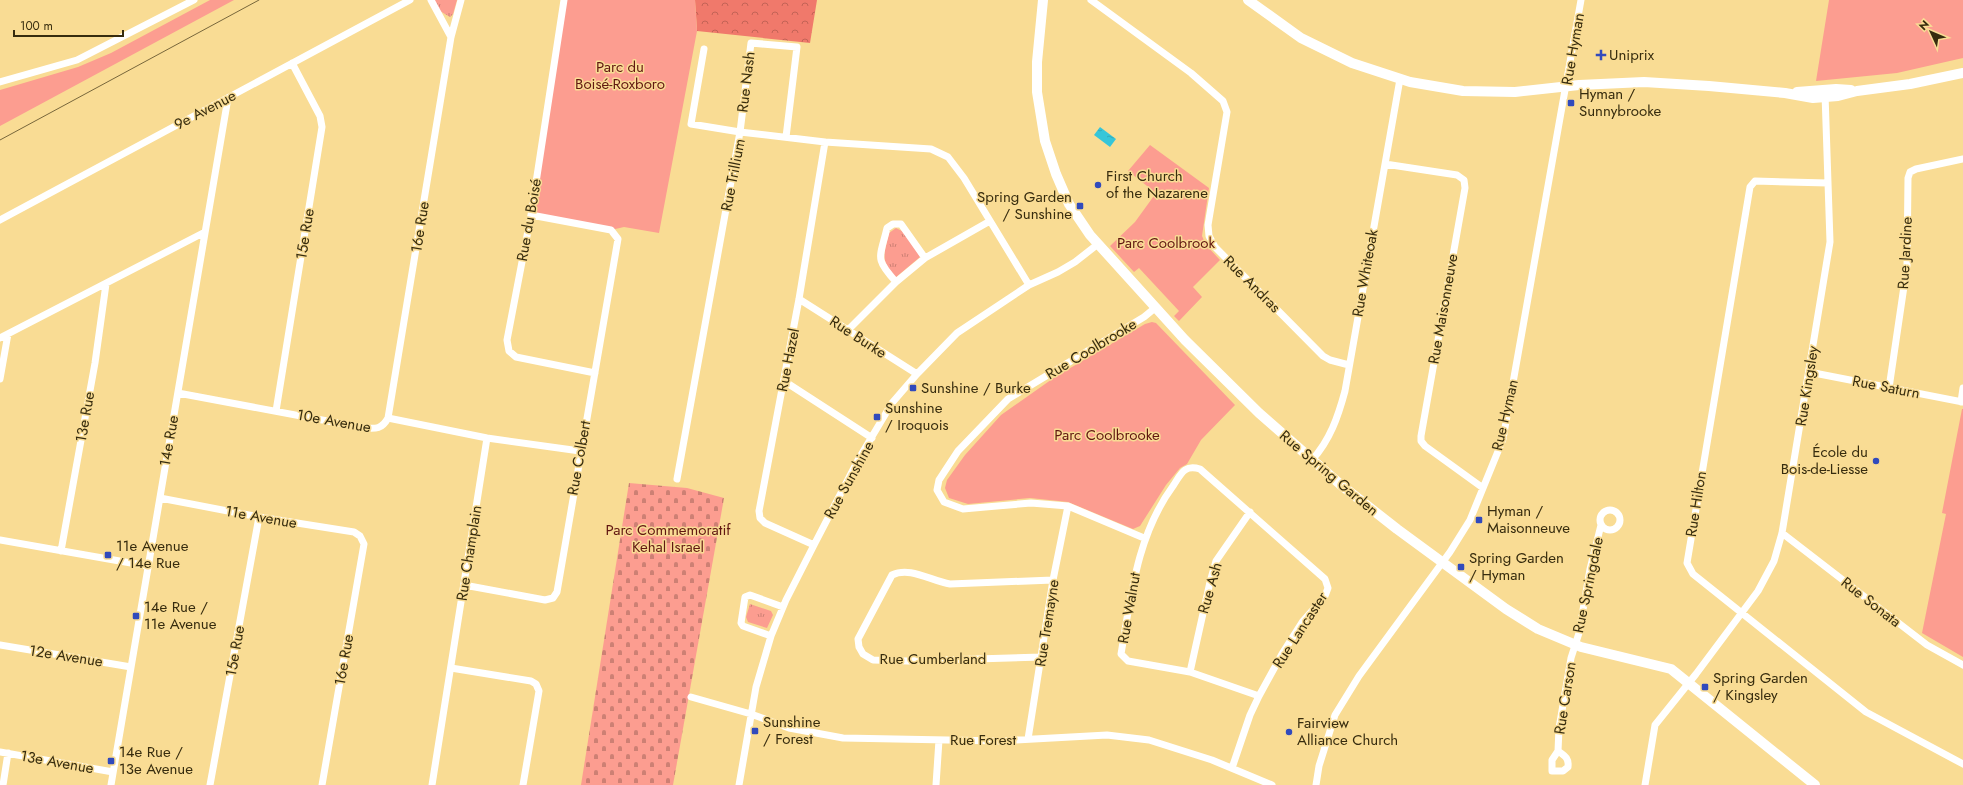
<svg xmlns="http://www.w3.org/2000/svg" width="1963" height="785" font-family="Jost,sans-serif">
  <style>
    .grass { fill: url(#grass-tufts) }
    .forest { fill: url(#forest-crowns) }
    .cemetery { fill: url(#cemetery-stones) }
    .green { fill: #fc9d90 }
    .water { fill: url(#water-ripples) }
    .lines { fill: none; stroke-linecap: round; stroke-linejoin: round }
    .street { stroke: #fff; stroke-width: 7 }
    .secondary { stroke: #fff; stroke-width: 10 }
    .tram { stroke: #78673b; stroke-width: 1 }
    .poi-dot { fill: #314abc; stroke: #f9dc94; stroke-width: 1.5 }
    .labels { text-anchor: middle; stroke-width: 3; stroke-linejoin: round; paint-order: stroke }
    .street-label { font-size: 15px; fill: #372c0e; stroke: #f9dc94 }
    .poi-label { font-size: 15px; fill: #372c0e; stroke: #f9dc94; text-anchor: start }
    .park-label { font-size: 15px; fill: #611711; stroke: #f9dc94 }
  </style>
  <defs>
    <pattern id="grass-tufts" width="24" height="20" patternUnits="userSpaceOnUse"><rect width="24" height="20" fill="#fc9d90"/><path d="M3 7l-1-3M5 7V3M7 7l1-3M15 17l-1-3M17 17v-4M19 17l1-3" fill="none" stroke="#cd8074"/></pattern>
    <pattern id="forest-crowns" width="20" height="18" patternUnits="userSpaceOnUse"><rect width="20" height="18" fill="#f0796b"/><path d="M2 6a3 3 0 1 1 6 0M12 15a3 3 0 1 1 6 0" fill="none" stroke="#c36356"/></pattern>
    <pattern id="cemetery-stones" width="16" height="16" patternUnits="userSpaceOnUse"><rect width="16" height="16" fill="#fc9d90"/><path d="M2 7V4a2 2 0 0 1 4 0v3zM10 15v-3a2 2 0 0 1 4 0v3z" fill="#cd8074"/></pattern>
    <pattern id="water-ripples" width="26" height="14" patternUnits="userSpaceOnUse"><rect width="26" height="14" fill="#36c6d9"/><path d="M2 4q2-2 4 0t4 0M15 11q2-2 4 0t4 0" fill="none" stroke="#30aab9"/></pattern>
  </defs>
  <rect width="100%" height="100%" fill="#f9dc94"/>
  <path class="grass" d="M434,0H457L453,14L450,17L440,11Z
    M896,228L906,233L920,257L895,278C880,258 884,256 889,233Z
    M750,604L771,611L773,615L767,628L748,622L746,617Z"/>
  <path class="forest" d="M695,0H817L810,43L697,31Z"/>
  <path class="cemetery" d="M629,483L687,488L724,498L673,785H581Z"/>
  <path class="green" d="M210,0H234L0,126V90L78,67L111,53Z
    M564,0H695L697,31L659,233L624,227L611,230L531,215Z
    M1829,0H1963V58L1897,73L1816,81Z
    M1150,145L1209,188L1202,236L1206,245L1220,260L1193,287L1202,297L1179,321L1174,316L1179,311L1139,268L1134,272L1110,246L1135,222L1156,193L1128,171Z
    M1152,322L1156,323L1235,405L1201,440L1187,464L1180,468L1166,485L1140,526L1133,529L1068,502L1030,498L968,504L949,498L945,488L947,480L965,455L1001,415L1055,377L1145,324Z
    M1962,409H1963V657L1922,633L1946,514L1942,513Z"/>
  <path class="water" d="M1100,127L1116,139L1110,147L1094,135Z"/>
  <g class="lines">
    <path class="street" d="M431,0L451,37
      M564,0L531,215L507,340L509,351L516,357L595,373
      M1091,0L1191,73L1223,101L1227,112L1208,225L1209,236L1215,247L1323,356L1330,360L1349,365
      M704,49L691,124L740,132L751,43L797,47L786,137
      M0,82L77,60L194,0
      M1385,164L1457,175L1464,180L1465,188L1421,436V441L1425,446L1483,488
      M1828,183L1755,181L1750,187L1687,563L1693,574L1866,712L1963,764
      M0,220L410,0
      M925,258L990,221
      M799,299L917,374
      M848,330L896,282L925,258L901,224H893L887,228C880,258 874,258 896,282
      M0,338L205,232
      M1809,372L1963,402
      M0,379L8,334
      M784,381L872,438
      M1889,388L1907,266L1908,178L1910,172L1916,169L1963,159
      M178,393L365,428C376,429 382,429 388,418L451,37L461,0
      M1961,402L1963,388
      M276,411L322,127L320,116L292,63
      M388,418L487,438L580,451
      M1312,460C1330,440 1338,417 1345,391L1400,79
      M677,479L740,132L825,142L931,149L948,157L964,178L1029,285
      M160,498L259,517L354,532L360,536L364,544L322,785
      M1600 520a10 10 0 1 1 20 0a10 10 0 1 1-20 0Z
      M1782,533L1927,645L1963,665
      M1144,538L1068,506L1031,503L963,509L944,502L937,490L939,480L958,451L1008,399L1144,317L1155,308
      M0,540L148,566
      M814,545L765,523L760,518L759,511L799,299L825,142
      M61,551L95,363L106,284
      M464,585L545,600L553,598L557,592L618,239L611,230L531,215
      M771,636L743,626L741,623L745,597L750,595L783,607
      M0,645L131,667
      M1042,657L908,661L873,660L863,654L859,647L858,639L892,575C910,566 931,581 950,584L1053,580
      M451,668L531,681L536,684L539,691L523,785
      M1190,672L1210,582L1216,561L1250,512
      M691,697L751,714L789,728L843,738L1000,741L1107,735L1149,740L1212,760L1272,785
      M1028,739L1053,580L1068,506
      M1558,751C1565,756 1569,758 1568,767L1563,771H1552V760L1558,751L1559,728L1571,658L1579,633L1590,569L1601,525
      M0,752L113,772
      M1232,768L1250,715L1259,696L1282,654L1303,621L1325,596L1328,588L1325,579L1200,469C1184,464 1181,474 1173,486C1137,535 1131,596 1121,654L1128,661L1190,672L1259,696
      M3,785L8,753
      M111,785L228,98
      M210,785L259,517
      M432,785L487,438
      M739,785L756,687L771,636L786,600L814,545L858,460L892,403L917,374L957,333L1029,285L1058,272L1075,262L1098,244
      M936,785L939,740
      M1316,785L1319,766L1335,715L1359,676L1450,552L1470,520L1503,439L1581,0
      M1645,785L1655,725L1696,674L1758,591L1774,561L1782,533L1830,242L1825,94"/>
    <path class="secondary" d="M1043,0L1037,62V92L1045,141L1056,174L1069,204L1090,235L1185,340L1259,413L1341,485L1397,529L1506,609L1538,629L1581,647L1671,669L1815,785
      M1248,0L1301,38L1352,63L1410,82L1463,91L1515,92L1579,85L1644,82L1709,86L1785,93L1813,98L1838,96L1857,91L1910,84L1963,73
      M1797,92L1836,89L1851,90"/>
    <path class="tram" d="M0,140L259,0"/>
  </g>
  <g class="poi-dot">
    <path d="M1599 49h4v4h4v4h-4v4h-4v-4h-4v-4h4z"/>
    <rect x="1567" y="99" width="8" height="8" rx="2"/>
    <circle cx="1098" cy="185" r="4"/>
    <rect x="1076" y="202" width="8" height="8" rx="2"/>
    <rect x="909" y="384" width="8" height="8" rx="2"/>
    <rect x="873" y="413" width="8" height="8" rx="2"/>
    <circle cx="1876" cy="461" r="4"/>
    <rect x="1475" y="516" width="8" height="8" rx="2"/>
    <rect x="104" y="551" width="8" height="8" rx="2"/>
    <rect x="1457" y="563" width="8" height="8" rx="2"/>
    <rect x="132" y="612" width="8" height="8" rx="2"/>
    <rect x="1701" y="683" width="8" height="8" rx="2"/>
    <rect x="751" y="727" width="8" height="8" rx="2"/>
    <circle cx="1289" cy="732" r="4"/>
    <rect x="107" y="757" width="8" height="8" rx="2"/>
  </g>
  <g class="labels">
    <g class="street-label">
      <text transform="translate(1573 49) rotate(-80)" y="5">Rue Hyman</text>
      <text transform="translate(746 82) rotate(-83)" y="5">Rue Nash</text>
      <text transform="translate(205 110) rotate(-28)" y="5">9e Avenue</text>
      <text transform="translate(733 175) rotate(-79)" y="5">Rue Trillium</text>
      <text transform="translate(529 220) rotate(-80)" y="5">Rue du Boisé</text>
      <text transform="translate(420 227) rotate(-81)" y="5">16e Rue</text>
      <text transform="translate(305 234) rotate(-81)" y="5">15e Rue</text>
      <text transform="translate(1905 253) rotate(-87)" y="5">Rue Jardine</text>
      <text transform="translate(1365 273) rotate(-80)" y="5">Rue Whiteoak</text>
      <text transform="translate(1252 284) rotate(45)" y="5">Rue Andras</text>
      <text transform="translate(1443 309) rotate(-80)" y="5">Rue Maisonneuve</text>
      <text transform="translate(858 337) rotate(33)" y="5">Rue Burke</text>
      <text transform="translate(1091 349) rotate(-31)" y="5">Rue Coolbrooke</text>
      <text transform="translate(788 360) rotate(-79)" y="5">Rue Hazel</text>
      <text transform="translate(1807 386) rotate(-81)" y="5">Rue Kingsley</text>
      <text transform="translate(1886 387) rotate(11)" y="5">Rue Saturn</text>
      <text transform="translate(1505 415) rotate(-77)" y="5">Rue Hyman</text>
      <text transform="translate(85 417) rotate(-80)" y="5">13e Rue</text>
      <text transform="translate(334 421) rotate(10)" y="5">10e Avenue</text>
      <text transform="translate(169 441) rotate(-80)" y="5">14e Rue</text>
      <text transform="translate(579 458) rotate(-80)" y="5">Rue Colbert</text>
      <text transform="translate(1329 473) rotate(40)" y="5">Rue Spring Garden</text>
      <text transform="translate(849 480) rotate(-61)" y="5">Rue Sunshine</text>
      <text transform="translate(1696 504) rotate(-81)" y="5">Rue Hilton</text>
      <text transform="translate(261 517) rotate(10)" y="5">11e Avenue</text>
      <text transform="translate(469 553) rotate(-81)" y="5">Rue Champlain</text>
      <text transform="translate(1588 585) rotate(-78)" y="5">Rue Springdale</text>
      <text transform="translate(1210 588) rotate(-74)" y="5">Rue Ash</text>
      <text transform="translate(1871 602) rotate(38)" y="5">Rue Sonata</text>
      <text transform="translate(1129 608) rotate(-80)" y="5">Rue Walnut</text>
      <text transform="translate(1047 623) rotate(-81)" y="5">Rue Tremayne</text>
      <text transform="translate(1300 630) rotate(-57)" y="5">Rue Lancaster</text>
      <text transform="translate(235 651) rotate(-80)" y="5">15e Rue</text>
      <text transform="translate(66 656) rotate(9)" y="5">12e Avenue</text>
      <text x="933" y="664">Rue Cumberland</text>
      <text transform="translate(344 660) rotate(-80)" y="5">16e Rue</text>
      <text transform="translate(1565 698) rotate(-81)" y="5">Rue Carson</text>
      <text x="983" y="745">Rue Forest</text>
      <text transform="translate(57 762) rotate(10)" y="5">13e Avenue</text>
    </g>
    <g class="poi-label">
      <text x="1609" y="60">Uniprix</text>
      <text x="1579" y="99">Hyman /<tspan x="1579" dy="17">Sunnybrooke</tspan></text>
      <text x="1106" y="181">First Church<tspan x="1106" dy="17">of the Nazarene</tspan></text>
      <text x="1072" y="202" text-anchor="end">Spring Garden<tspan x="1072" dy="17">/ Sunshine</tspan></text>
      <text x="921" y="393">Sunshine / Burke</text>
      <text x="885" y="413">Sunshine<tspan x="885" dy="17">/ Iroquois</tspan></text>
      <text x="1868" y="457" text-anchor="end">École du<tspan x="1868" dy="17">Bois-de-Liesse</tspan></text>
      <text x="1487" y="516">Hyman /<tspan x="1487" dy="17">Maisonneuve</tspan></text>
      <text x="116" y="551">11e Avenue<tspan x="116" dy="17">/ 14e Rue</tspan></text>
      <text x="1469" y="563">Spring Garden<tspan x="1469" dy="17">/ Hyman</tspan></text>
      <text x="144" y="612">14e Rue /<tspan x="144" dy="17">11e Avenue</tspan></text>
      <text x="1713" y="683">Spring Garden<tspan x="1713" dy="17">/ Kingsley</tspan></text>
      <text x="763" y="727">Sunshine<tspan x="763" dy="17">/ Forest</tspan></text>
      <text x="1297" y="728">Fairview<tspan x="1297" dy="17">Alliance Church</tspan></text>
      <text x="119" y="757">14e Rue /<tspan x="119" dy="17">13e Avenue</tspan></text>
    </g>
    <g class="park-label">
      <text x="620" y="72">Parc du<tspan x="620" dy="17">Boisé-Roxboro</tspan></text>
      <text x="1166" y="248">Parc Coolbrook</text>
      <text x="1107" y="440">Parc Coolbrooke</text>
      <text x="668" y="535">Parc Commemoratif<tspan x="668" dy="17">Kehal Israel</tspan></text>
    </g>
  </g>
  <g transform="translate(1931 32) rotate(314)" stroke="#f9dc94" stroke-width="3" paint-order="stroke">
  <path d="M0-3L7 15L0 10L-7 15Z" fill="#372c0e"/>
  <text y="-6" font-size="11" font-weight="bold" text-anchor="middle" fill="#372c0e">N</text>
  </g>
  <path d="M14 30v6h109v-6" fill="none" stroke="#372c0e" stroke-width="2"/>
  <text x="20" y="30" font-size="12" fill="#372c0e" stroke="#f9dc94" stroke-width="3" paint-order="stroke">100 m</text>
</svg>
